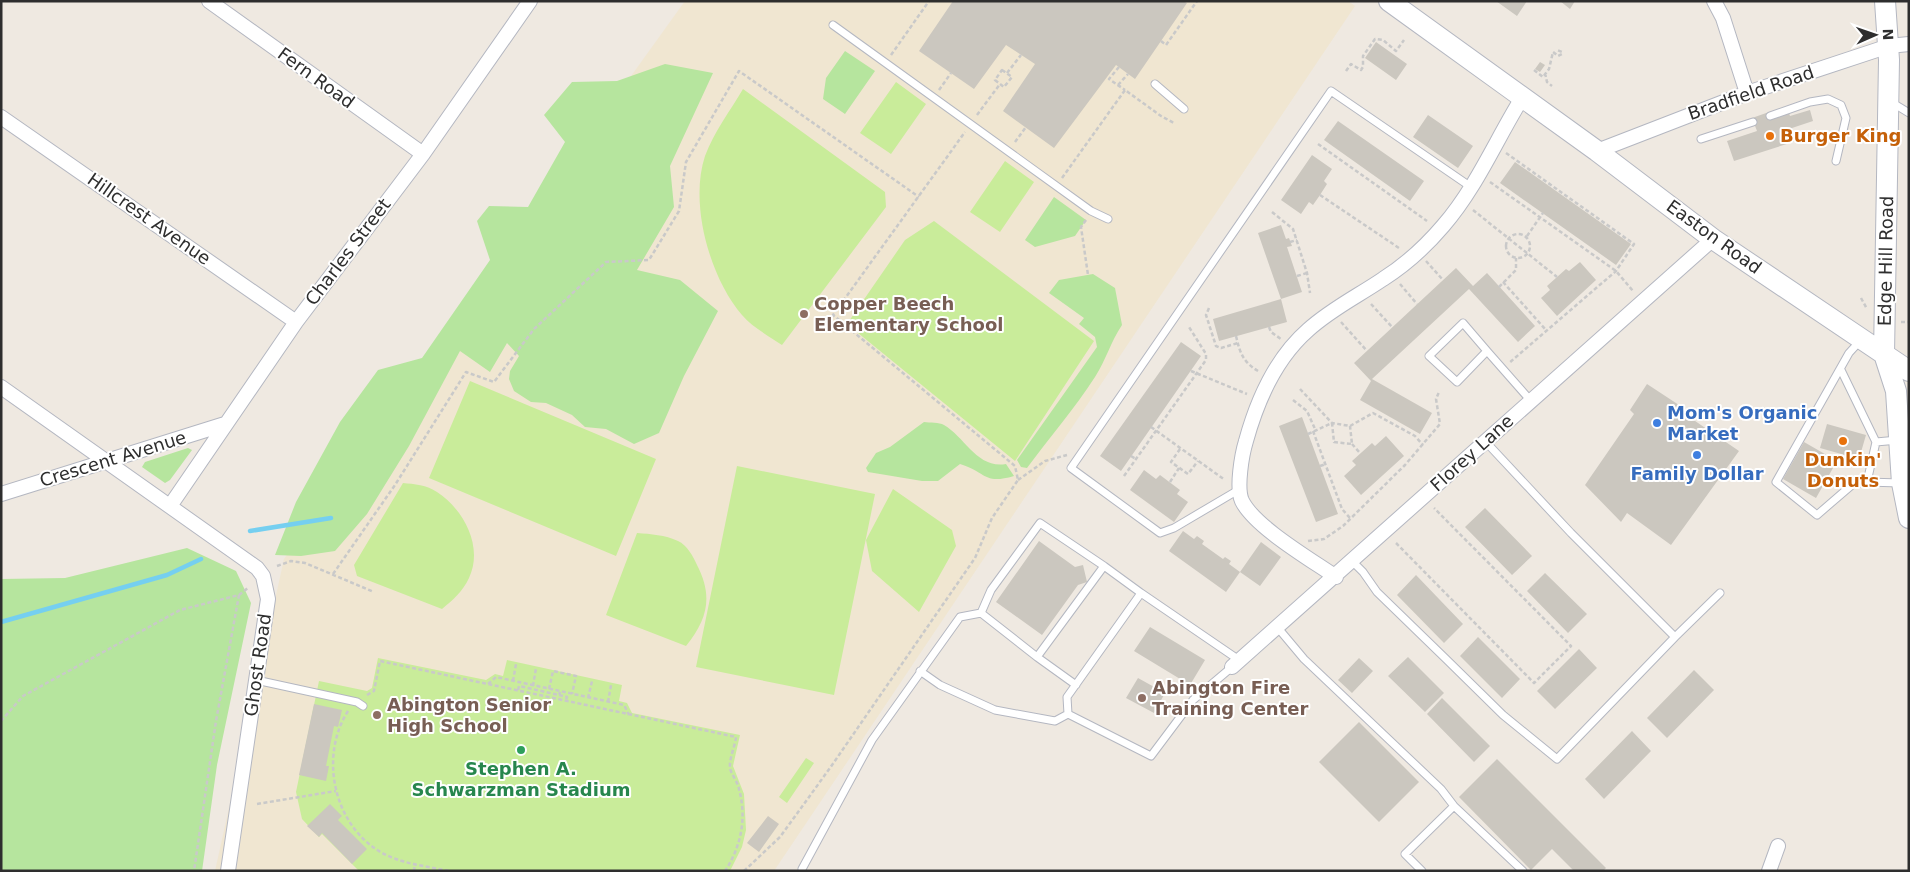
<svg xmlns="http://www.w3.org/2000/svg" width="1910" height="872" font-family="'DejaVu Sans',sans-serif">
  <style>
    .education { fill: #f0e6d1 }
    .green { fill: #b6e59e }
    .pitch { fill: #c9ec9a }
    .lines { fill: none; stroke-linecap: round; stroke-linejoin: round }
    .stream { stroke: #75cff0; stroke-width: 4.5 }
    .building { fill: #cbc7bf }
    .lane-casing { stroke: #b4b7c1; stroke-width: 9 }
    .street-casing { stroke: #b4b7c1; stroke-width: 16 }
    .secondary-casing { stroke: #b4b7c1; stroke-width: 22 }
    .path { stroke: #c9c9c9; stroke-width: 2.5; stroke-dasharray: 4 2.5; stroke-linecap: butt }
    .lane { stroke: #fff; stroke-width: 7 }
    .street { stroke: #fff; stroke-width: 14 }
    .secondary { stroke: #fff; stroke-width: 20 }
    .food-dot { fill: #e8710a; stroke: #fff; stroke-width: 2 }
    .education-dot { fill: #8d6e63; stroke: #fff; stroke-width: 2 }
    .shop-dot { fill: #3f7fe0; stroke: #fff; stroke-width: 2 }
    .leisure-dot { fill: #2e9e5b; stroke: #fff; stroke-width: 2 }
    .labels { text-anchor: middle; stroke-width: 4; stroke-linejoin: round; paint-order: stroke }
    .street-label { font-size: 18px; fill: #2e2e2e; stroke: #fff }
    .food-label { font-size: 18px; font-weight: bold; fill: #c56008; stroke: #fff; text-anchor: start }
    .education-label { font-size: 18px; font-weight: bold; fill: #785e54; stroke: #fff; text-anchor: start }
    .shop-label { font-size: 18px; font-weight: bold; fill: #366cbe; stroke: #fff; text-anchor: start }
    .leisure-label { font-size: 18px; font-weight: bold; fill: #27864d; stroke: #fff }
  </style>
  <rect width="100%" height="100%" fill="#efe9e1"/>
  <path class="education" d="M685,1H1348L1355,6L774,871H215L284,559Z"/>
  <path class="green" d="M845,51L875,71L845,114L823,99L826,78Z
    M665,64L713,73L670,166L674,207L637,270L680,280L718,311L684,376L659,433L634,444L606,429L585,427L572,415L546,403L531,402L514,391L509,379L510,371L519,356L507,343L490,372L460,351L409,446L367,514L335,551L301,556L275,555L296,502L340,422L378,370L422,358L490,260L477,221L489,206L528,207L565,142L544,115L572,82L617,81Z
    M1054,197L1086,220L1075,236L1035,247L1025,240Z
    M1093,274L1115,288L1122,325C1111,341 1106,360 1095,377C1075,408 1050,437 1027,468L1021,467L1017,460L1097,347L1095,337L1079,324L1084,318L1049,293L1059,280Z
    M924,422C930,423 939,422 944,425C965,437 977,469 1006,464L1014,476C983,485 987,472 960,464L938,481H922L868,472L866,468L876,453L890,447Z
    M188,448L192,450L170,480L165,483L142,467L145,462Z
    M187,548L236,571L251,603L217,765L202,871H1V579L65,578Z"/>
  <path class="pitch" d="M896,82L926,104L891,154L860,133Z
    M743,89L885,192L886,207L782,345C769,336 752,327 742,315C710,278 689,204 705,156C714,132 730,111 743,89Z
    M1005,161L1034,182L1000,232L970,212Z
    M934,221L1094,341L1015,461L847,324L905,240Z
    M470,381L656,459L616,556L429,478Z
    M737,466L875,494L834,695L696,667Z
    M403,483C414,484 427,485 437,492C463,509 484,546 469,578C463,591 453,600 442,609L357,576L354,565Z
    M893,489L952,530L956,546L919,612L872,571L866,540Z
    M637,533C651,534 665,535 678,541C687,545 693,556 697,565C713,596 708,619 686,646L606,615Z
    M378,658L486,680L495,674L503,676L507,660L622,685L619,701L627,703L632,713L740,735L733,766L744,794L746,830L742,847L731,869L729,871H359L322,834L319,837L302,819L296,792L319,681L367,691L372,688Z
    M806,758L814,763L787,803L779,797Z"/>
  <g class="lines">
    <path class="stream" d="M250,531L331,518
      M1,622L167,575L201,559"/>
  </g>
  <path class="building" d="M953,1H1183L1187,3L1135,79L1116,65L1054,148L1003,111L1035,64L1006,45L974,89L919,51Z
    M1496,1H1527L1517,16Z
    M1560,1H1575L1570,9Z
    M1376,42L1407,64L1396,80L1365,58Z
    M1540,62L1545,65L1540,72L1535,69Z
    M1810,110L1813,121L1792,128L1796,141L1734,161L1727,141L1757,131L1752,118L1769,112L1771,118L1789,113L1790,116Z
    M1428,115L1473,146L1458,168L1413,137Z
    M1338,121L1424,181L1410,201L1324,140Z
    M1312,155L1332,169L1324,181L1327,184L1320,195L1313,205L1309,202L1301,214L1281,200Z
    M1515,162L1631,244L1616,265L1500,183Z
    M1281,225L1286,239L1289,238L1292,246L1287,247L1302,292L1281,299L1287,322L1219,341L1213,319L1281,299L1258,233Z
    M1580,262L1596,280L1557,316L1541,298L1550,290L1547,286L1566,269L1569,271Z
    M1456,268L1473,286L1487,273L1535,326L1518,342L1469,289L1372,379L1432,413L1420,434L1360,400L1371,381L1354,363Z
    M1181,342L1201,356L1121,471L1100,456Z
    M1647,384L1682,407L1679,410L1739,451L1671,545L1627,513L1621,522L1585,485L1634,414L1630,410Z
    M1302,417L1338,514L1316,522L1279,426Z
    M1827,424L1866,435L1859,459L1820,448Z
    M1386,436L1404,456L1361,495L1344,476L1356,465L1352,461L1372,443L1375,446Z
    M1804,442L1837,461L1816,498L1783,479Z
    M1144,470L1156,479L1160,475L1180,490L1177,494L1188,502L1174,522L1130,490Z
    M1485,508L1532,556L1512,575L1465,527Z
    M1183,531L1194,539L1197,536L1204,541L1202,544L1223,559L1225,557L1231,561L1229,564L1240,572L1226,592L1169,551Z
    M1039,541L1075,567L1083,565L1087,582L1078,585L1042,635L996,602Z
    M1261,542L1281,557L1260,586L1240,572Z
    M1545,573L1587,614L1568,633L1527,591Z
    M1416,575L1463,624L1444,643L1397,595Z
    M1150,627L1205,660L1190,685L1134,651Z
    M1478,637L1520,679L1502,698L1460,656Z
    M1579,649L1597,668L1555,709L1537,691Z
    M1408,657L1444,693L1425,712L1388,676Z
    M1359,658L1373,671L1352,693L1338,680Z
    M1694,670L1714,690L1667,738L1647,718Z
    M1138,678L1165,693L1154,713L1126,698Z
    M1442,698L1490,746L1474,762L1427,714Z
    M314,704L342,710L338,727L334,726L326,766H329L326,781L299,775Z
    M1359,722L1419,782L1379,822L1319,762Z
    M1632,731L1651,751L1604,799L1585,779Z
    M1497,759L1606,868L1603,871H1574L1552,849L1531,870L1459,797Z
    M330,804L342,816L338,820L367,849L352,864L322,833L319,837L307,826Z
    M768,816L779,824L759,852L747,843Z"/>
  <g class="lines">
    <defs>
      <path id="lane" d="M833,25L1091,211L1108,219
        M1155,84L1184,109
        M1891,102L1909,113
        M1770,116L1810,102L1828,99L1841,105L1846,118L1836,161
        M1701,139L1753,122
        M1860,341L1849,353L1776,482L1817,515L1853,484L1867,482
        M1487,351L1463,323L1429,356L1457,382L1487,351L1531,401
        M1841,370L1876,442L1867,482L1900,483
        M1876,442L1898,440
        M1240,489L1174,528L1160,533L1071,468L1331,91L1471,187
        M1352,561L1363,572L1377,592L1446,659L1503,715L1557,759L1675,637L1571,533L1485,441
        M981,613L991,590L1040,523L1104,566
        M1278,628L1304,659L1441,789L1454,806L1523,871
        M1675,637L1720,593
        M1232,667L1193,700L1151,756L1068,714L1067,697L1141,593L1239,660
        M920,671L940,685L995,710L1055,721L1068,714
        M256,680L357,702L363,706
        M1076,685L1037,657L1104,566L1141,593
        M802,869L872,740L960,617L981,613L1037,657
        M1422,871L1405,854L1454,806"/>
      <path id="street" d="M209,1L423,154
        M1714,1L1723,18L1747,93
        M1,117L296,322
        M1597,151L1747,93L1889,46L1909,44
        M1,387L257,568L263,576L268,599L228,871
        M1,494L225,424
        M170,506L296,322L423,154L530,1
        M1336,577C1310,559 1255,527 1242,501C1236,488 1242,454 1246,441C1257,401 1276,358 1308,330C1331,309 1358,296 1383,279C1405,265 1426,246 1443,226C1476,188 1496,140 1522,98
        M1232,667L1713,239
        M1769,871L1778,846"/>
      <path id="secondary" d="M1389,1L1597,151L1713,239L1909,371
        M1885,1L1889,60L1884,354L1896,391L1902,483L1909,518"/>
    </defs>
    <use href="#lane" class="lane-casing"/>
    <use href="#street" class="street-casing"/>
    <use href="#secondary" class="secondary-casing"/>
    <path class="path" d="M1161,41L1166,45L1197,1
      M891,55L929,1
      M1119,67L1109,79L1125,90
      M1002,70L1012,77L1004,87L995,80Z
      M1534,70L1543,77L1549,69L1553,52L1558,56L1562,54V52L1557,50
      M1346,71L1351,64L1361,70L1363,67V56L1375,39L1383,40L1396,51L1404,40
      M1007,73L1021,55
      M1545,73L1547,82L1552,86
      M1118,85L1128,74
      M939,90L951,73
      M977,115L1000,84
      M1015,142L1026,127
      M1318,144L1427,221
      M1506,153L1634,244L1616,271L1509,363
      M1062,178L1125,90L1161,116L1174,123
      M1490,182L1616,271L1633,291
      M1320,195L1399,248
      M1473,210L1557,277
      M1272,212L1293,229L1307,273L1310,293
      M1086,220L1081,227L1088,275
      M1506 246a12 12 0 1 1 24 0a12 12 0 1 1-24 0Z
      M1527,236L1543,213
      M1290,242L1297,240
      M1426,261L1443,280
      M1297,276L1307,273
      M1503,282L1546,330
      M1400,284L1417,304
      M1499,287L1516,270V258
      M1861,298L1867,309
      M1371,304L1392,327
      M1209,308L1206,315L1216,346L1221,348L1238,343
      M1341,322L1367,351
      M1901,322H1909
      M1269,327L1271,332L1281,339
      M1236,336C1240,353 1243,362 1258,371
      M1191,371L1247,394
      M1300,389L1332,423L1350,426L1373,413L1415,436L1423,445
      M1293,400L1307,411L1315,429
      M1151,427L1225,480
      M1313,431L1342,509L1350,518
      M1308,434L1332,423L1334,442L1352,444L1350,426
      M1352,444L1360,453
      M1180,449L1171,462L1188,474L1198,461
      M1131,456L1136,459
      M1320,466L1326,464
      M1124,476L1206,360V354L1189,327
      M1018,480L1045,461L1067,455
      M1170,482L1179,468
      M1308,541L1324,539L1343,526L1405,465L1440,424L1436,399L1439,392
      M1396,543L1534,683L1571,646L1434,508
      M277,566L291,561L305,563L374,592
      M333,574L395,485L466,372L494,382L534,329L606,262L649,260L679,211L686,162L739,71L919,197
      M239,595L249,587
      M513,681L516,664
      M488,684L496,677L624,705L629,715
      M533,686L536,668
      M549,689L553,671L576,676L572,694
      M518,690L519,686L559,695L560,692
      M367,695L374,691L380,661L736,737C735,746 729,759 730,768C731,774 738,782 739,789C747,818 741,847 725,871
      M559,695L567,697L566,700
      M588,698L592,681
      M608,702L611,685
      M348,711C316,761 337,839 396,859C412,865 431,867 449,871
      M1,721L23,696L180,610L239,595L216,721L194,871
      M257,804L336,791
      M414,871L415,863
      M744,871L780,837L830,768L975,558L992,518L1018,480L1015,466L833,315L965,132"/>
    <use href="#lane" class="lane"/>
    <use href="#street" class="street"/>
    <use href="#secondary" class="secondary"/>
  </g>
  <g class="food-dot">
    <circle cx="1770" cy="136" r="5"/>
    <circle cx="1843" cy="441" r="5"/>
  </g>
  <g class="education-dot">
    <circle cx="804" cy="314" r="5"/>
    <circle cx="1142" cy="698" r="5"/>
    <circle cx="377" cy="715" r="5"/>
  </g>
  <g class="shop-dot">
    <circle cx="1657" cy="423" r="5"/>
    <circle cx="1697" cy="455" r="5"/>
  </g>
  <circle class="leisure-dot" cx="521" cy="750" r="5"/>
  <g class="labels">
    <g class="street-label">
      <text transform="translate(316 78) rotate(36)" y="6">Fern Road</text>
      <text transform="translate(1751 93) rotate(-19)" y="6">Bradfield Road</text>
      <text transform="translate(149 219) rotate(35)" y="6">Hillcrest Avenue</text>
      <text transform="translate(1714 237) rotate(36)" y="6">Easton Road</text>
      <text transform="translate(348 252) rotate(-53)" y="6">Charles Street</text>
      <text transform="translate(1886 261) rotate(-89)" y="6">Edge Hill Road</text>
      <text transform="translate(1472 453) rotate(-42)" y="6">Florey Lane</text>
      <text transform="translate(113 459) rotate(-17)" y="6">Crescent Avenue</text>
      <text transform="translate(258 665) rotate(-82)" y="6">Ghost Road</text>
    </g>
    <g class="food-label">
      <text x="1780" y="142">Burger King</text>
      <text x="1843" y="466" text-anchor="middle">Dunkin'<tspan x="1843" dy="21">Donuts</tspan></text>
    </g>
    <g class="education-label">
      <text x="814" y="310">Copper Beech<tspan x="814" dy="21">Elementary School</tspan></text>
      <text x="1152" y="694">Abington Fire<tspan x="1152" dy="21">Training Center</tspan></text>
      <text x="387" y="711">Abington Senior<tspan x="387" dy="21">High School</tspan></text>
    </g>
    <g class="shop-label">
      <text x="1667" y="419">Mom's Organic<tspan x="1667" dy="21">Market</tspan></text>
      <text x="1697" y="480" text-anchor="middle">Family Dollar</text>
    </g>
    <g class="leisure-label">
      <text x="521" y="775">Stephen A.<tspan x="521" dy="21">Schwarzman Stadium</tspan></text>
    </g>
  </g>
  <rect width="1910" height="872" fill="none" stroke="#2e2e2e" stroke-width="5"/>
  <g transform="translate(1875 35) rotate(88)" stroke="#ffffff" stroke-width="4" paint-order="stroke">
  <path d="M0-4L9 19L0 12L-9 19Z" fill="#2e2e2e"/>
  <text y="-8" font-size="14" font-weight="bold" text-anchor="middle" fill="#2e2e2e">N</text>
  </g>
</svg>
